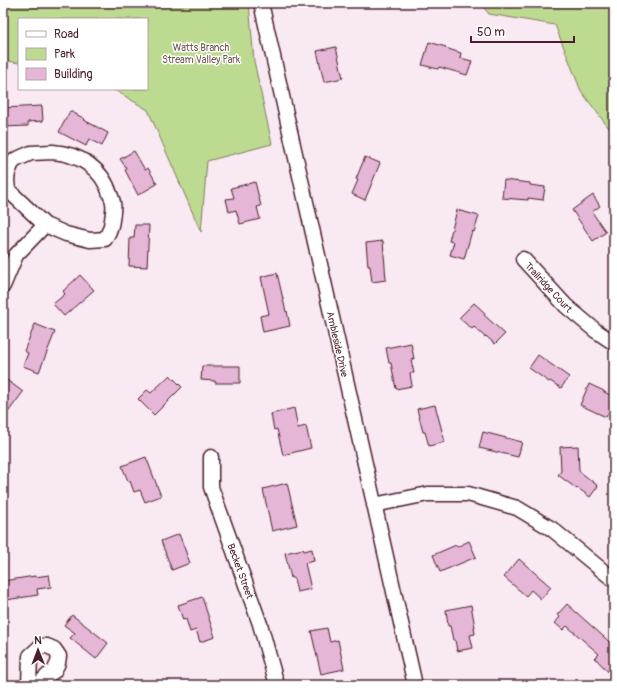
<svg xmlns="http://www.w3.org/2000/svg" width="617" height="688" font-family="Pangolin,sans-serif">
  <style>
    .green { fill: #bdda91; stroke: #847c5e }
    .building { fill: #e6b6d6; stroke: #4a1f2b }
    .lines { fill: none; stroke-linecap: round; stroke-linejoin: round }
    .minor-casing { stroke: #4a1f2b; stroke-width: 17 }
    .minor { stroke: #fff; stroke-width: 14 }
    .labels { text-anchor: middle; stroke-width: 3; stroke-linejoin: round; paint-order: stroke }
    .park-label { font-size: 10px; fill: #6c574a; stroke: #fff }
    .street-label { font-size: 10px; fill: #4a1f2b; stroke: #fff }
  </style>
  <rect width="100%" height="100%" fill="#f8e9f3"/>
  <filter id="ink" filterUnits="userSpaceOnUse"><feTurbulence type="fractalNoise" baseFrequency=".025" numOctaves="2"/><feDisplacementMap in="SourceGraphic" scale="8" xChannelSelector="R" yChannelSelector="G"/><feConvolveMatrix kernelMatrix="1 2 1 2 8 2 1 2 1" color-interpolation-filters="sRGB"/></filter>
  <g filter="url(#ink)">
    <path class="green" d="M3,3H249L254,61L272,144L207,161L201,232L148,110L113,89H147V19H19V63L3,60Z
      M480,3H614V132L608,127L581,91L555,25L489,14Z"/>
    <path class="building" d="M429,42L446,47L445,48L461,53L460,58L472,61L467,75L439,67L438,69L422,65Z
      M336,47L343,78L324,82L317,51Z
      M42,106L43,121L28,122V126L3,127V108Z
      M70,111L85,119L84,120L108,133L102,146L89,139L86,146L59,132Z
      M134,151L145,170L148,168L157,184L138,195L125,170L127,169L120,159Z
      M365,157L380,163L365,200L352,194L358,180L356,179Z
      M504,180L530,183V185L545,187L543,200L528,198V200L502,198Z
      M255,182L261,206L257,207L260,219L240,224L236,210L229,212L226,199L234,198L231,188Z
      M593,195L600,206L592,212L606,232L593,241L572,210Z
      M457,210L479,216L474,232L472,231L464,259L450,255L454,242L449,241Z
      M135,225H149L147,267L129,266L130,238H134Z
      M383,241L386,280L372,282L370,266H368L366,243Z
      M277,273L286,312L287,311L290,326L263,332L260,316L269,314L261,277Z
      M80,275L94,290L64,316L53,304L65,294L63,291Z
      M474,303L485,313L484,315L505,334L495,344L486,336L485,337L474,327L472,329L459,318Z
      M35,324L55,332L39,372L23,366L28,353L24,351Z
      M411,343L414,359L411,360L414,373H410L412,386L396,389L391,363H389L386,348Z
      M538,355L569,377L561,388L550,381L549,382L529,368Z
      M202,366H240V383H215V381L201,380Z
      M170,375L182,387L154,415L138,399L147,390L151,393Z
      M3,377L23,392L3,419Z
      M589,384L604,391V392L614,397V415L609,412L606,417L580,405Z
      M435,405L445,442L429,446L425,432H423L417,409Z
      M294,408L298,428L306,426L311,448L283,455L277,429L274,430L271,414Z
      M483,432L522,442L518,457L479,448Z
      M578,446L579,471L598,486L590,497L578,488L577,489L558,475L561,471L560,447Z
      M146,457L161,496L145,502L140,490L134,492L130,481H128L122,466Z
      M287,483L297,525L272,531L263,489Z
      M179,534L190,563L172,570L161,541Z
      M469,541L476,557L440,572L433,555L456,545L457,547Z
      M303,549L304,551L312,549L314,561L305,563L311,589L297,592L294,578H291L285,553Z
      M519,559L551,587L541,599L531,590L526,596L504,577Z
      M49,575L51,587L37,589L38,595L6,600L3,581L35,576V577Z
      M202,597L215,637L200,642L196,630L190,632L186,619L183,620L178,605Z
      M567,604L614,646V678L595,658L599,654L567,626L563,630L555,623L560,617L557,615Z
      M471,605L475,627H474L475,634L470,635L473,648L457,651L455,640H453L450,626H448L446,610Z
      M72,615L108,643L96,659L70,638L75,633L64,625Z
      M327,628L330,642L338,640L344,669L321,674L311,631Z"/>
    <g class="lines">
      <defs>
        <path id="minor" d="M261,3L415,685
          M53,152C79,154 102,168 110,194C111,197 113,200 113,203C114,206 113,209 113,212C112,222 111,230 105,239L90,240L66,234L45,225L8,190L7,180L8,173L11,165L15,160L31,153Z
          M523,259L566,306L596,331L614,343
          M3,286L16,255L45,225
          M211,457V487L260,624L277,685
          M374,505L428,494H468L517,508L552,529L614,580
          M29,685L30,656L41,646H47L54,649L59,656L58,663L54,671L47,676L38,685"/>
      </defs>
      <use href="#minor" class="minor-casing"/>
      <use href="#minor" class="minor"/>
    </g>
  </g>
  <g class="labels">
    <g class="park-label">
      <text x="201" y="51">Watts Branch<tspan x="201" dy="12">Stream Valley Park</tspan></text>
    </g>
    <g class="street-label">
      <text transform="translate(549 287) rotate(47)" y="4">Trailridge Court</text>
      <text transform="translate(338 344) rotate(77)" y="4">Ambleside Drive</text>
      <text transform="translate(241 571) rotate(70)" y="4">Becket Street</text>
    </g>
  </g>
  <rect width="617" height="688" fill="none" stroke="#fff" stroke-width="16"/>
  <rect x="8" y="8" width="601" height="672" fill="none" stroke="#4a1f2b" stroke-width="1.5" filter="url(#ink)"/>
  <rect x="18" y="18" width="130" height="72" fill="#ffffff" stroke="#b7a5aa"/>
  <rect x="26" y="31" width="20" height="6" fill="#ffffff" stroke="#b7a5aa"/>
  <text x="54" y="38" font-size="12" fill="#4a1f2b">Road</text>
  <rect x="26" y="48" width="20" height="12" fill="#bdda91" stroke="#b7a5aa"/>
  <text x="54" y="58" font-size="12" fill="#4a1f2b">Park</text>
  <rect x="26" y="68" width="20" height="12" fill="#e6b6d6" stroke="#b7a5aa"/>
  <text x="54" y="78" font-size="12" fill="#4a1f2b">Building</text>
  <g transform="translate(38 650) rotate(359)" stroke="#ffffff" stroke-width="3" paint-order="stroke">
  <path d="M0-3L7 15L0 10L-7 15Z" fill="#4a1f2b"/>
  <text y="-6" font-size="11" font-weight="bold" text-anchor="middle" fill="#4a1f2b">N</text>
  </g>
  <path d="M471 36v6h103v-6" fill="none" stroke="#4a1f2b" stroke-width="2"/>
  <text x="477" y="36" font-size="12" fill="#4a1f2b" stroke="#ffffff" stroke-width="3" paint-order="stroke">50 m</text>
</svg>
